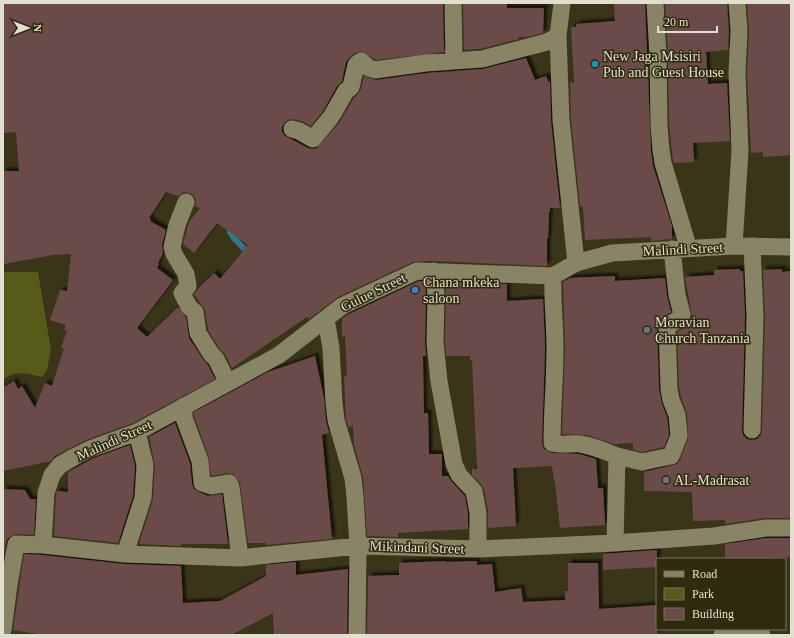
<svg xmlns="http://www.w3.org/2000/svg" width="794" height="638" font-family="'Times New Roman',serif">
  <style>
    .green { fill: #565b19 }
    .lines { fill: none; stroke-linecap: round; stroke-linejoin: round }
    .stream { stroke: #32778a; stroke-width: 6 }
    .building { fill: #6b4b49; filter: url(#shadow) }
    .minor { stroke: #898466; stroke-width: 17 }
    .culture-dot { fill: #0f9aa8; stroke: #302b0f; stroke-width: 1.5 }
    .shop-dot { fill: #3f7fe0; stroke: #302b0f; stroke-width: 1.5 }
    .worship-dot { fill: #6b7280; stroke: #302b0f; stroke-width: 1.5 }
    .labels { text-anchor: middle; stroke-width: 3; stroke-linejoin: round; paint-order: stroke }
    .poi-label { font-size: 14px; fill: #e1dfcf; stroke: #302b0f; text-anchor: start }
    .street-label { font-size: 14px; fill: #e1dfcf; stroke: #302b0f }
  </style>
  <defs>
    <filter id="shadow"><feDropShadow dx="3.5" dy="-3.5" stdDeviation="1" flood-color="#0009"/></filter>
  </defs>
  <rect width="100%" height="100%" fill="#3a3519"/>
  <path class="green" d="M3,272H38L51,350L47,370L42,377C29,374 13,370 3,380Z"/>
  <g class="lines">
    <path class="stream" d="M235,226L230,232L233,237L249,254"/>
  </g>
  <path class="building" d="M3,3H443L444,52L376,60L362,51L355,53L349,58L346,62L342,81L337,86L323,111L311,126L302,121L290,119L285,122L282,127V132L285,136L308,148L313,149L317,148L339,123L354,98L358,94L361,89L364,76L376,80L427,73L483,69L526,58L535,80L546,76L548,81L550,82L551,121L560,208H550V212H549L548,239H547V266L434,261L413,262L338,297L309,319L307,317L232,368L225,354L219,348L208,330L205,310L194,294L198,289L214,273L220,279L248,245L217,223L194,253L183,244L189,222L200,208L195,206L196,200L194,196L190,193L184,192L178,196L166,192L149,218L151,219L150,221L166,230L162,245L163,253L158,263L159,264L157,268L173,280L137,328L147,337L178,307L186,317L189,338L203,359L208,365L215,379L133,423L86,440L55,456L51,461L3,471V388L14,381L18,389L22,386L35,408L45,383L52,386L64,348H61L67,331L64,330L66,325L50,320L60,290L67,291L71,254L53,255L4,264L3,171H19L16,132L3,133Z
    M463,3H507V8H544L543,33L527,37H518L519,39L480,49L464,50Z
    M614,3H645L651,151L653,166L672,226V239L651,241V237L585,240L583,207L580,206L571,119L570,82L574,83L571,27H576V24L615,21Z
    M665,3H727L729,31L728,50L706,52L708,84L727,83L730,141L693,143L694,162L674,163L673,161L669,125L668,55Z
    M747,3H791V155L763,157V152L751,153L747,73L749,31Z
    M740,269V271H743L745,316L742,430L743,435L747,439L751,440L757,439L761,435L762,430L765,316L763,270L782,269V272L791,271V518H765L725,524V520L693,521L692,492L644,491V472L677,464L680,460L688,439L687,414L681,397L679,388L677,332L689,324L692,316L685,277L714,275V270Z
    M615,276V281L665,278L667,296L671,312L662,318L658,322L657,326L659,389L662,404L667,417L669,435L664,447L642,452L633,450V443L614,444L587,435L562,434L565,347L563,282L570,278Z
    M419,281H425L426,295L425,343L426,356H423V360L424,413H428L429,454H442V476H448L452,482L465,496L468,514V529L398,533V537L367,536L363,477L354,445L353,426L349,427L346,420L344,376L347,375L345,336L342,337V319L347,315Z
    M445,282L507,284V301L543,299L545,347L542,443L544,449L552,453L579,454L596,459L598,488H603L605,525L560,528L555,481H554L552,466L513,468L516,526L488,528V511L484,489L481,484L472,475V469H477L472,360H470V356H446L445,343L446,295Z
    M315,356L324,398L326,421L329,433L322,435L332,539L266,545V543H248L240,483L233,474L227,473L211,476L209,458L194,416V412L268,372Z
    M175,423L190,463L192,484L194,489L199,492L208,496L222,494L228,544H181V546L139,544L153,499L155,465L149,437Z
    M130,445L135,466L133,496L118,543L54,536L56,495L57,491L68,492V472L94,458Z
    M3,489L25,490L30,499H36L34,535L16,534L8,538L6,542L3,561Z
    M767,538H791V557L760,558V559H725V544Z
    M657,550V567L603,570V554Z
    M24,554L42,555L124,564L181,566L183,603L220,601L266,576V565L296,562V575L348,569L347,635H274L273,613L231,635H41L13,630Z
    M446,561V562L477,561V565L492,564L495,592L521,588L523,602L565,600V591H568V563H598L599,609L657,605V635H367L368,576L399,575V563Z"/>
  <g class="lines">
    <path class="minor" d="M453,3L454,61
      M562,3L558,36L561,120L576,263
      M655,3L658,56L659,125L661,150L663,163L687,243L690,248
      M292,129L299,131L313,139L331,117L346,91L351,87L356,65L358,63L361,61L369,68L375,70L426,63L482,59L547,42L558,36
      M186,202L177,225L172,247L174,254L186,274L188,286L182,293L189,307L195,312L198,333L211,354L216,359L228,383
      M734,246L740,151L737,73L739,31L737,3
      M752,246L755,316L752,430
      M434,271L436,295L435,343L439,381L454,464L459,475L474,491L478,513V549
      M553,276C552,300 555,324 555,347C555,379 552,411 552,443C558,446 572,443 580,444C593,446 605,451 617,456
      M326,319L331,348L334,403L336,420L353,478L355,497L358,546L357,635
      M184,406V418L200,461L202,483L211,486L229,483L231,487L240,558
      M615,543L617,456L642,462L671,456L679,436L677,415L671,400L669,389L667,326L681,318L682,314L677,295L672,249
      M43,545L125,554L240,558L358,546L478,549L615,543L714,536L766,528H791
      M125,554L143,498L145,465L137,432
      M3,630L9,585L16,544L43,545L46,493L52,475L60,465L74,457L90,449L137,432L279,355L342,306L417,271L553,276L576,263L612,253L734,246L791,247
      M722,635L747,633L762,635"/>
  </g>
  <circle class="culture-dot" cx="595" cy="64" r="4"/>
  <circle class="shop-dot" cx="415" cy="290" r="4"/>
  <g class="worship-dot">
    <circle cx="647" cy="330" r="4"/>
    <circle cx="666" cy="480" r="4"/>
  </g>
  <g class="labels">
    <g class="poi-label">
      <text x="603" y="61">New Jaga Msisiri<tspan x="603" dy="16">Pub and Guest House</tspan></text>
      <text x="423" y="287">Chana mkeka<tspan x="423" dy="16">saloon</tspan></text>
      <text x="655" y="327">Moravian<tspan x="655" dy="16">Church Tanzania</tspan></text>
      <text x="674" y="485">AL-Madrasat</text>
    </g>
    <g class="street-label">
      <text transform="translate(683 249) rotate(-3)" y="5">Malindi Street</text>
      <text transform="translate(373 292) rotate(-26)" y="5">Gulue Street</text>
      <text transform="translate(114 440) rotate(-24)" y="5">Malindi Street</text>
      <text transform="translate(417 547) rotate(2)" y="5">Mikindani Street</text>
    </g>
  </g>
  <rect width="794" height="638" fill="none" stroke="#e1dfcf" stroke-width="8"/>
  <rect x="656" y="558" width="130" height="72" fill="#302b0f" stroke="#77735c"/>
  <rect x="664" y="571" width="20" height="6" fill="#898466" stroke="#77735c"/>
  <text x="692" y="578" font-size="12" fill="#e1dfcf">Road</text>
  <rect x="664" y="588" width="20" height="12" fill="#565b19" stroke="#77735c"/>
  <text x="692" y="598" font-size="12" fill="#e1dfcf">Park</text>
  <rect x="664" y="608" width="20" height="12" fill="#6b4b49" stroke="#77735c"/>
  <text x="692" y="618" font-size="12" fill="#e1dfcf">Building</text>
  <g transform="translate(28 28) rotate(90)" stroke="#302b0f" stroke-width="3" paint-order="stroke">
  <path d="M0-3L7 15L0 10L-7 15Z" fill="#e1dfcf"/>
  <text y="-6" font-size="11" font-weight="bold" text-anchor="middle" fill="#e1dfcf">N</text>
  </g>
  <path d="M658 26v6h59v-6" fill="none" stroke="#e1dfcf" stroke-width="2"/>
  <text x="664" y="26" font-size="12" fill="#e1dfcf" stroke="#302b0f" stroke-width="3" paint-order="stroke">20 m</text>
</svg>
